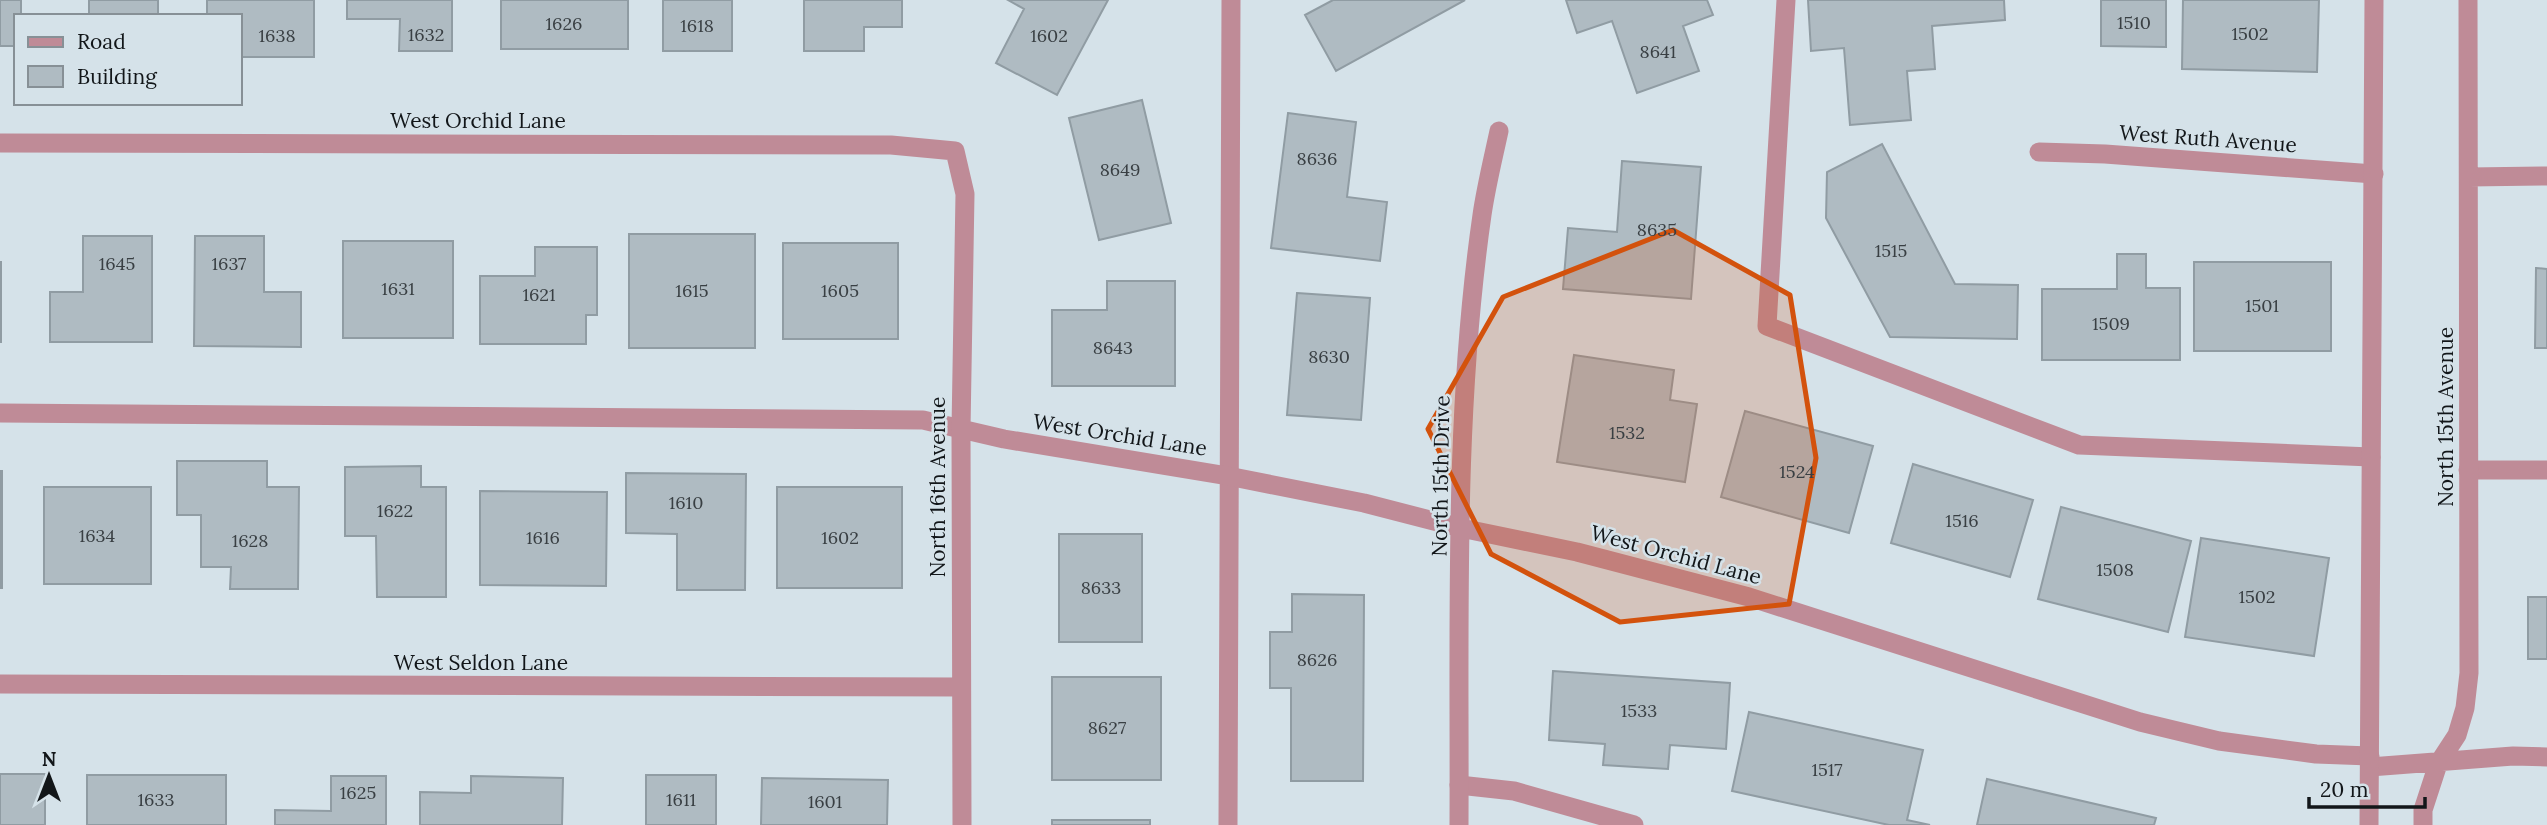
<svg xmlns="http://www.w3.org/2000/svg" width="2547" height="825" font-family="Lora,serif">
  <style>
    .building { fill: #afbbc2; stroke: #909ca3; stroke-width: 2 }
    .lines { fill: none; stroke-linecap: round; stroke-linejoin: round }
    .service { stroke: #bf8b97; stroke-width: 19 }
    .minor { stroke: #bf8b97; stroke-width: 19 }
    .tertiary { stroke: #bf8b97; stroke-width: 19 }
    .marked { fill: #d3520d; fill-opacity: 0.2; stroke: #d3520d; stroke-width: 5; stroke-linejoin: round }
    .labels { text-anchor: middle; stroke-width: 5; stroke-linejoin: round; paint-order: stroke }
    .number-label { font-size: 18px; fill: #393f43 }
    .street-label { font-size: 21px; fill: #121619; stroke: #d5e2e9 }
  </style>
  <rect width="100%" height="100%" fill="#d5e2e9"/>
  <path class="building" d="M0,0H21V16H16V46H0Z
    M89,0H158V16H89Z
    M207,0H314V57H240V16H207Z
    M347,0H452V51H399L400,19H347Z
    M501,0H628V49H501Z
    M663,0H732V51H663Z
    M804,0H902V27H864V51H804Z
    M1008,0H1108L1057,95L996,63L1024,9Z
    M1333,0H1465L1336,71L1305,15Z
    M1566,0H1707L1713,15L1683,26L1699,71L1637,93L1612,21L1577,33Z
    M1808,0H2004L2005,20L1932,26L1935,69L1907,71L1911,120L1850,125L1844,48L1811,51Z
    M2101,0H2166V47L2101,46Z
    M2183,0H2319L2317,72L2182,69Z
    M1142,100L1171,223L1099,240L1069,118Z
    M1288,113L1356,122L1347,197L1387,202L1380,261L1271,248Z
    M1882,144L1955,284L2018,285L2017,339L1890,337L1826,218L1827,172Z
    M1622,161L1701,167L1691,299L1563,289L1568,228L1617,232Z
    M629,234H755V348H629Z
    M83,236H152V342H50V292H83Z
    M195,236H264V292H301V347L194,346Z
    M343,241H453V338H343Z
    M783,243H898V339H783Z
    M535,247H597V315H586V344H480V276H535Z
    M2117,254H2146V288H2180V360H2042V289H2117Z
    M0,262H1V342H0Z
    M2194,262H2331V351H2194Z
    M2536,268L2547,269V348H2535Z
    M1107,281H1175V386H1052V310H1107Z
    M1297,293L1370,298L1361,420L1287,415Z
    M1574,355L1674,370L1670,400L1697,404L1685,482L1557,462Z
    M1745,411L1873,446L1849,533L1721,497Z
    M177,461H267V487H299L298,589H230L231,567H201V515H177Z
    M1913,464L2033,500L2010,577L1891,543Z
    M421,466V487H446V597H377L376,536H345V467Z
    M0,471H2V588H0Z
    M626,473L746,474L745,590H677V534L626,533Z
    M44,487H151V584H44Z
    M777,487H902V588H777Z
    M480,491L607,492L606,586L480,585Z
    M2061,507L2191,541L2168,632L2038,599Z
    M1059,534H1142V642H1059Z
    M2201,538L2329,558L2314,656L2185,637Z
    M1292,594L1364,595L1363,781H1291V688H1270V632H1292Z
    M2528,597H2547V659H2528Z
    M1553,671L1730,683L1726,749L1670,745L1668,769L1603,765L1605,744L1549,740Z
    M1052,677H1161V780H1052Z
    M1749,712L1923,750L1907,820L1930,825H1889L1732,791Z
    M0,774H45V825H0Z
    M87,775H226V825H87Z
    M646,775H716V825H646Z
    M331,776H386V825H275V810L331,811Z
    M471,776L563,778L562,825H420V792L471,793Z
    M762,778L888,780L887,825H761Z
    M1987,779L2156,818L2154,825H1977Z
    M1052,820H1150V825H1052Z"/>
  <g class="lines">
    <path class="service" d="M1786,0L1767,326L2079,445L2371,457
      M0,413L923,420L961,429
      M2468,470H2547
      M1459,785L1514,791L1634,825
      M1228,825L1231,0"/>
    <path class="minor" d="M0,143L891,145L955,151L965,194L961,429L962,825
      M2039,152L2105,154L2374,174
      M2469,177L2547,176
      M961,429L1004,439L1228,476L1364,503L1461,528L1577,552L1749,597L2140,722L2219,741L2316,754L2370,756
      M0,684L961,687
      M2370,767L2513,756L2547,757
      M1459,825C1460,622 1453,416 1482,215C1486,187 1493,159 1499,131
      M2423,825V810L2438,764L2457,735L2465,708L2469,673L2468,0"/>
    <path class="tertiary" d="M2369,825L2374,0"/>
  </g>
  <path class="marked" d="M1673,230L1790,295L1816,458L1789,604L1620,622L1491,554L1428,429L1503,297Z"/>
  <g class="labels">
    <g class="number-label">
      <text x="2134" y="29">1510</text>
      <text x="564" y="30">1626</text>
      <text x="697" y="32">1618</text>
      <text x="2250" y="40">1502</text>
      <text x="426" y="41">1632</text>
      <text x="277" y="42">1638</text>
      <text x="1049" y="42">1602</text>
      <text x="1658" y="58">8641</text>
      <text x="1317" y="165">8636</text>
      <text x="1120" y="176">8649</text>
      <text x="1657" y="236">8635</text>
      <text x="1891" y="257">1515</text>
      <text x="117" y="270">1645</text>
      <text x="229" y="270">1637</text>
      <text x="398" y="295">1631</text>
      <text x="692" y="297">1615</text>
      <text x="840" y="297">1605</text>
      <text x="539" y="301">1621</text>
      <text x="2262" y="312">1501</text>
      <text x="2111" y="330">1509</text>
      <text x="1113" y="354">8643</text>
      <text x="1329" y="363">8630</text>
      <text x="1627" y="439">1532</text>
      <text x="1797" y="478">1524</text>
      <text x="686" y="509">1610</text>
      <text x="395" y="517">1622</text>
      <text x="1962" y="527">1516</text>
      <text x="97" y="542">1634</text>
      <text x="543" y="544">1616</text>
      <text x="840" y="544">1602</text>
      <text x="250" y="547">1628</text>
      <text x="2115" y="576">1508</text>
      <text x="1101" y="594">8633</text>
      <text x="2257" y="603">1502</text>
      <text x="1317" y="666">8626</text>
      <text x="1639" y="717">1533</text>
      <text x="1107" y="734">8627</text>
      <text x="1827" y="776">1517</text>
      <text x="358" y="799">1625</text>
      <text x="156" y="806">1633</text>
      <text x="681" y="806">1611</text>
      <text x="825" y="808">1601</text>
    </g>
    <g class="street-label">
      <text x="478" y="128">West Orchid Lane</text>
      <text transform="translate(2208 139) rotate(4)" y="7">West Ruth Avenue</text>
      <text transform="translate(2446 417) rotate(-90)" y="7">North 15th Avenue</text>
      <text transform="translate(1120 435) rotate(9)" y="7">West Orchid Lane</text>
      <text transform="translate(1441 476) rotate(-89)" y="7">North 15th Drive</text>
      <text transform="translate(938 487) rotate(-90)" y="7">North 16th Avenue</text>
      <text transform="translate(1676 555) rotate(15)" y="7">West Orchid Lane</text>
      <text x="481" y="670">West Seldon Lane</text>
    </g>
  </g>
  <rect x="14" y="14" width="228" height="91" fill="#d5e2e9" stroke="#879096" stroke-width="2"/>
  <rect x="28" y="37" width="35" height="10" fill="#bf8b97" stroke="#879096" stroke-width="2"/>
  <text x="77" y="49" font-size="21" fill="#121619">Road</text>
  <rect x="28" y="66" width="35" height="21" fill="#afbbc2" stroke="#879096" stroke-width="2"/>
  <text x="77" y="84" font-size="21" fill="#121619">Building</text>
  <g transform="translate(49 776)" stroke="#d5e2e9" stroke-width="5" paint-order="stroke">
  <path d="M0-5L12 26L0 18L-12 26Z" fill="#121619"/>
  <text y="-10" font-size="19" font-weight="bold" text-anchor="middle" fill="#121619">N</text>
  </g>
  <path d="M2309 797v10h116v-10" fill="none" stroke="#121619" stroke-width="3.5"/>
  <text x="2320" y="797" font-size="21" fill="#121619" stroke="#d5e2e9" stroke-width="5" paint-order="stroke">20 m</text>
</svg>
